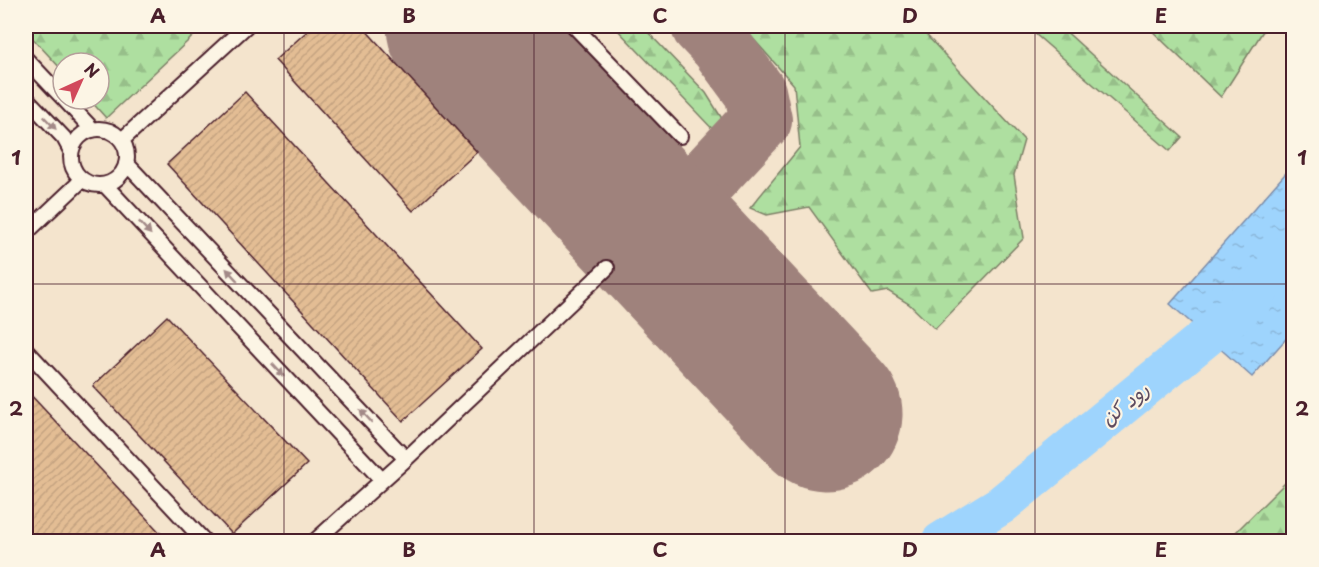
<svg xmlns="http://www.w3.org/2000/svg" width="1319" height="567" font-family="'Playpen Sans','Playpen Sans Arabic',sans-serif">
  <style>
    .forest { fill: url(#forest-firs); stroke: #7c7f66; stroke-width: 1.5 }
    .water { fill: url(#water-ripples); stroke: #7c8ca9; stroke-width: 1.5 }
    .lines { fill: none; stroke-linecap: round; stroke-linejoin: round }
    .river { stroke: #9ed4fd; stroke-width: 40 }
    .taxiway { stroke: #9f827c; stroke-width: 62 }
    .runway { stroke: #9f827c; stroke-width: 153 }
    .building { fill: url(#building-hatch); stroke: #4a1f2b; stroke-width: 1.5 }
    .service-casing { stroke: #4a1f2b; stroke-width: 18 }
    .service { stroke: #fcf5e5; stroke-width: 14 }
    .oneway { fill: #a38a88 }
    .grid { fill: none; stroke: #4a1f2b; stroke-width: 1.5; stroke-opacity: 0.55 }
    .labels { text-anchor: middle; stroke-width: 4.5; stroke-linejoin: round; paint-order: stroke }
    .water-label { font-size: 20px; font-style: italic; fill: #5f4c60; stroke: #fcf5e5 }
    .neatline { fill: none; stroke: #4a1f2b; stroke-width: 2 }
    .grid-label { font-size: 20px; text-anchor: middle; font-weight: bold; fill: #4a1f2b }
  </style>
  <defs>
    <pattern id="forest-firs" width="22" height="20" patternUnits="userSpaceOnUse" patternTransform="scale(1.5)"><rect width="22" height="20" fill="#aedfa0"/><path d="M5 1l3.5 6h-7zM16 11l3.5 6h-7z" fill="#97bf8a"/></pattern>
    <pattern id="water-ripples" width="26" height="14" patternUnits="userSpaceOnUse" patternTransform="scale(1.5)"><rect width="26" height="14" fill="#9ed4fd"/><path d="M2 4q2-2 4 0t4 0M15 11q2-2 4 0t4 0" fill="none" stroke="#8ab6d9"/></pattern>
    <pattern id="building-hatch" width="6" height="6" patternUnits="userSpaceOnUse" patternTransform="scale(1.5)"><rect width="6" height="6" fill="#e3bd94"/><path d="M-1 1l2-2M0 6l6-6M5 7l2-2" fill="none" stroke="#c4a280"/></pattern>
  </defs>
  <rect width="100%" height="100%" fill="#f4e4cd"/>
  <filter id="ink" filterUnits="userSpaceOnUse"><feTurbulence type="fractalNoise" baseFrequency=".0167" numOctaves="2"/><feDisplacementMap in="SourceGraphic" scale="12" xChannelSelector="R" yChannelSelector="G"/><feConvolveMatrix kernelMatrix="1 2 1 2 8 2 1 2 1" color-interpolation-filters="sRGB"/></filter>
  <g filter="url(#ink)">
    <path class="forest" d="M26,26H204L106,118L89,99H99V63H63V71L26,31Z
      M614,26H642L706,93L721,117V138Z
      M742,26H918L1024,140L1014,175L1024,238L935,329L909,304L888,291L872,294L809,207L767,215L750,208L800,147L794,85Z
      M1026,26H1060L1182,137L1170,151Z
      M1147,26H1265V28L1221,97Z
      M1293,475V541H1227Z"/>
    <path class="water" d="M1293,165V331L1252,377L1170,304Z"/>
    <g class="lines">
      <path class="river" d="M941,542L1001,505L1238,311L1294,248"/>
      <path class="taxiway" d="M613,186L642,200L669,201L706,179L761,120L755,92L721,46L702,26"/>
      <path class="runway" d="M463,26L826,414"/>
    </g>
    <path class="building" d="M313,26H362L477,152L413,211L275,60Z
      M245,92L482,349L403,421L167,164Z
      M167,316L307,464L232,534L93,386Z
      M26,390L166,539L163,542L26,541Z"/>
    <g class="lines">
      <defs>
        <path id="service" d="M574,26L680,136
          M26,59L63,98
          M26,98L64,138L71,151
          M64,99L93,130
          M71 157a28 28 0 1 1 56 0a28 28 0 1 1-56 0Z
          M122,140L246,26
          M126,163L406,459
          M105,185L382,480
          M26,233L82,180
          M26,350L205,542
          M314,542L406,459L607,268"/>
      </defs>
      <use href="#service" class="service-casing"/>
      <use href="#service" class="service"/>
    </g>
    <defs><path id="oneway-solid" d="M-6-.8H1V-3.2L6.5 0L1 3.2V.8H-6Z" transform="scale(1.5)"/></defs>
    <g class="oneway">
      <use href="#oneway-solid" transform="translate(50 123) rotate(46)"/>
      <use href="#oneway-solid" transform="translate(145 228) rotate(47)"/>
      <use href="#oneway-solid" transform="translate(232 275) rotate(-133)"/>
      <use href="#oneway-solid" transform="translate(278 370) rotate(47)"/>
      <use href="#oneway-solid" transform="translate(366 416) rotate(-133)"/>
    </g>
  </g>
  <path class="grid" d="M284,26V542M534,26V542M785,26V542M1035,26V542M26,284H1294"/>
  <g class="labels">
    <g class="water-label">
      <text transform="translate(1125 404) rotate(-39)" y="7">رود کن</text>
    </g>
  </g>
  <rect width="1319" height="567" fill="none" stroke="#fcf5e5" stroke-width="66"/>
  <g transform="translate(81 81) rotate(45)"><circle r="28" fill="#fcf5e5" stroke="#b59f9b" stroke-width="1.5"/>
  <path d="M0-4.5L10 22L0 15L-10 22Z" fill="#d1495b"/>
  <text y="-9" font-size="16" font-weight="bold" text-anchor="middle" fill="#4a1f2b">N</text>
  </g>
  <rect x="33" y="33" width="1253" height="501" class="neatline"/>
  <g class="grid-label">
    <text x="158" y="23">A</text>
    <text x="409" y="23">B</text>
    <text x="660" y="23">C</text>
    <text x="910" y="23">D</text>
    <text x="1161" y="23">E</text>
    <text x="16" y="165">1</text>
    <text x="1302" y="165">1</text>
    <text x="16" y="416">2</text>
    <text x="1302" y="416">2</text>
    <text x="158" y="557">A</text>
    <text x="409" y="557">B</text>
    <text x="660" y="557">C</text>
    <text x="910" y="557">D</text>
    <text x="1161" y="557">E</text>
  </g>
</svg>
